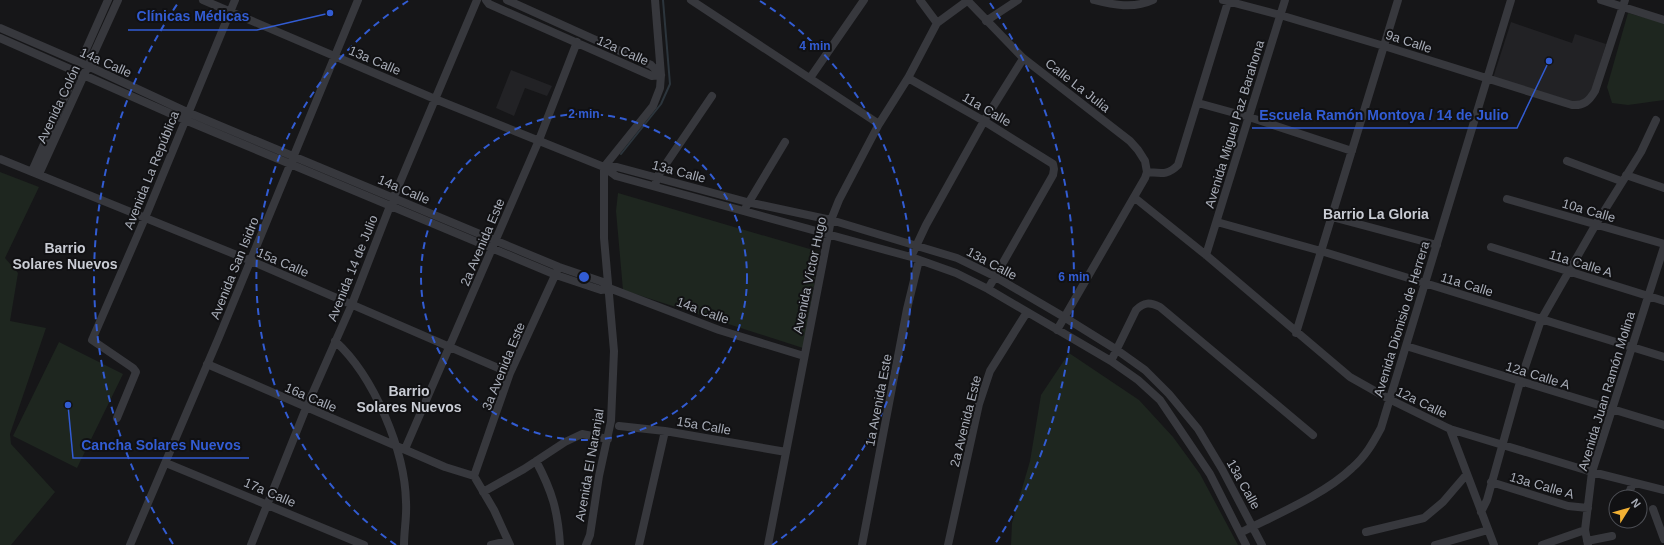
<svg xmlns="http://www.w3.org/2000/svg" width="1664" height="545" font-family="Arial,sans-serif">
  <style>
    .built { fill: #222225 }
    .green { fill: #1e261f }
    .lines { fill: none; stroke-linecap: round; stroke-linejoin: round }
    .stream { stroke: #2c353c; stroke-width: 2 }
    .minor { stroke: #37383d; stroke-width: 8 }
    .ring { fill: none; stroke: #325cd3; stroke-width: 2; stroke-dasharray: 7 5 }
    .labels { text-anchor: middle; stroke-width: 4; stroke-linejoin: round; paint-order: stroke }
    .street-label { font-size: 13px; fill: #a8adb8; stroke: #111113 }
    .neighbourhood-label { font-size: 14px; font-weight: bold; fill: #c9ccd4; stroke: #111113 }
    .centre { fill: #325cd3; stroke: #111113; stroke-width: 2 }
    .ring-label { font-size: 12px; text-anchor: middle; font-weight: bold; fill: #325cd3; stroke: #111113; stroke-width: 4; stroke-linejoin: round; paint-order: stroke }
    .leader { fill: none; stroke: #325cd3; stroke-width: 1.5 }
    .callout-dot { fill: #325cd3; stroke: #111113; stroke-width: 1.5 }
    .callout-label { font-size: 14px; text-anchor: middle; font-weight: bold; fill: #325cd3; stroke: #111113; stroke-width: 4; stroke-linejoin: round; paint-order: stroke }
  </style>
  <rect width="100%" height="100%" fill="#161618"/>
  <path class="built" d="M1511,22L1572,43L1575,34L1606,44L1592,91L1583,102L1578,103L1493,78Z
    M511,70L552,86L547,96L525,88L514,116L496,108Z"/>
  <path class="green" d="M1628,13L1664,23V100L1628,105L1612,103L1607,87Z
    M0,172L39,187L5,258L18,273L10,321L46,328L10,434L11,444L55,492L11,545H0Z
    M618,193L820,252L803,348L623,290L616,211Z
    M59,342L123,374L77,468L13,436Z
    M1069,353L1139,400L1173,437L1200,474L1238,545H1011L1012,523L1030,461L1041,395Z"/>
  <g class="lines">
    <path class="stream" d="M621,154L661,104L670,84L663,0"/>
    <path class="minor" d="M203,0L435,99L604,167L616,176L911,257L956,273L988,289L1111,361L1138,380L1160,400L1210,474L1246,545
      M486,0L489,4L652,76L661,75
      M507,0L651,65L661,75
      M691,0L879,124
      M920,0L937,23
      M967,0L1023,58L1130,141L1138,150L1145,161L1147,172L1145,178L1057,330
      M1094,0C1113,5 1134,9 1153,0
      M1223,0L1280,15L1384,46L1572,105C1584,106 1589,101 1595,91L1625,0
      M1601,0L1664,20
      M986,21L1018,0
      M0,28L88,66L187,112L559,267L603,282L609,288L719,330L804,356
      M0,38L185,120L556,275L601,290L609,288
      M810,78L864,0
      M908,78L984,121L1053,164L1054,169L1053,175L988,289
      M1198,103L1249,117L1352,151
      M0,159L249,260L510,373
      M1567,161L1621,181
      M604,167H617L747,202L831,220L957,258L994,276L1064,317L1117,350L1145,370L1169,394L1198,429L1222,469L1262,545
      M32,171L108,0
      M1147,172C1161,173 1167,176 1178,165L1228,2
      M39,174L118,0
      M1626,175L1664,188
      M656,182L657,177L712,96
      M1135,198L1206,255L1350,377L1389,399L1450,429L1592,472L1664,490
      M1507,199L1664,244
      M746,207L785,142
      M1332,217L1437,245
      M1217,222L1321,251L1664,357
      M1491,247L1664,301
      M1206,255L1285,0
      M911,257L926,225L984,121L1021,62
      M1296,333L1398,0
      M335,341C374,376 405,451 406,502C407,516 404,531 404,545
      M1406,346L1664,425
      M1111,361L1136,310C1144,302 1150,302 1160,307L1313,435
      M207,364L445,467L474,476
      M117,418L136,372L133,368L92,340L145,218L235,0
      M619,426L665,431L786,452
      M1450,429L1494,545
      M405,449L539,140L577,42
      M536,461C552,491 558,511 560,545
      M166,463L364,545
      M474,476L510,373L557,271
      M474,476L494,510L510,545
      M1491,482L1568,506L1588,508
      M483,492L524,469L565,442L582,434L608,439
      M1625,497L1629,493L1633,483
      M1653,509L1664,539
      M1481,512L1487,500L1520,382L1541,320L1596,224L1641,152L1656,120
      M1366,532L1424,518L1443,502L1467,474
      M1240,533C1275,515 1324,495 1352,468C1365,457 1373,443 1381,428L1511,0
      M1587,541L1612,536
      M130,545L219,337L358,0
      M251,545L306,408L352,304L390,206L477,0
      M491,545L508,541
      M586,545L590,535L599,476L611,421L614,351L604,238V167L653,106L660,88L661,75L655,0
      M639,545L665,431
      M768,545L831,220L839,200L879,124L908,78L937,23L967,1
      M862,545L907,309L919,260
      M948,545L979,404L990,371L1027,312
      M1435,545L1488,530
      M1542,545L1585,530
      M1588,545L1585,530L1592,472L1664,247"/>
  </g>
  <g class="ring">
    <circle cx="584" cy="277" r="163"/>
    <path d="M396 545A327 327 0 0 1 408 1M760 1A327 327 0 0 1 772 545"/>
    <path d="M173 544A490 490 0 0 1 178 3M990 3A490 490 0 0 1 995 544"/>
  </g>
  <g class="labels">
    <g class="street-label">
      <text transform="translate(1409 41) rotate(18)" y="5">9a Calle</text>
      <text transform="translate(623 50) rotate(24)" y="5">12a Calle</text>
      <text transform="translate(375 60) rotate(23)" y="5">13a Calle</text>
      <text transform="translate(106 62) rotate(24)" y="5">14a Calle</text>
      <text transform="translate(1078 85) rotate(38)" y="5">Calle La Julia</text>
      <text transform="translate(58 104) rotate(-65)" y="5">Avenida Colón</text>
      <text transform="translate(987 109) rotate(30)" y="5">11a Calle</text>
      <text transform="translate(1234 124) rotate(-73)" y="5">Avenida Miguel Paz Barahona</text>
      <text transform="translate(151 170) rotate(-68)" y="5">Avenida La República</text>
      <text transform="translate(679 171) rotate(15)" y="5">13a Calle</text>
      <text transform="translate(404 189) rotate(23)" y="5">14a Calle</text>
      <text transform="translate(1589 210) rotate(16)" y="5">10a Calle</text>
      <text transform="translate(482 242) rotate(-67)" y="5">2a Avenida Este</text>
      <text transform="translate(283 262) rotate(23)" y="5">15a Calle</text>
      <text transform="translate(992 263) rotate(28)" y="5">13a Calle</text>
      <text transform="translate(1581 263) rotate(17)" y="5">11a Calle A</text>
      <text transform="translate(234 268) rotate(-68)" y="5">Avenida San Isidro</text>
      <text transform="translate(352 268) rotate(-68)" y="5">Avenida 14 de Julio</text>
      <text transform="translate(809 275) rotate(-78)" y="5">Avenida Víctor Hugo</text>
      <text transform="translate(1467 284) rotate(17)" y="5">11a Calle</text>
      <text transform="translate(703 310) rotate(20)" y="5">14a Calle</text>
      <text transform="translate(1401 319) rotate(-73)" y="5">Avenida Dionisio de Herrera</text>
      <text transform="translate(503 366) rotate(-68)" y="5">3a Avenida Este</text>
      <text transform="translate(1538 375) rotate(17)" y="5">12a Calle A</text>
      <text transform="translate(1606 391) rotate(-73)" y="5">Avenida Juan Ramón Molina</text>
      <text transform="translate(311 397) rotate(23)" y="5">16a Calle</text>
      <text transform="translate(878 400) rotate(-79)" y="5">1a Avenida Este</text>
      <text transform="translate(1422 402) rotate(26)" y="5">12a Calle</text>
      <text transform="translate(965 421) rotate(-76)" y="5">2a Avenida Este</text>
      <text transform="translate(704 425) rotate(10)" y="5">15a Calle</text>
      <text transform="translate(589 465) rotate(-80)" y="5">Avenida El Naranjal</text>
      <text transform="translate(1244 484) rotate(61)" y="5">13a Calle</text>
      <text transform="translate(1542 485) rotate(16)" y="5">13a Calle A</text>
      <text transform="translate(270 492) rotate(23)" y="5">17a Calle</text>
    </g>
    <g class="neighbourhood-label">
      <text x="1376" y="219">Barrio La Gloria</text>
      <text x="65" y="253">Barrio<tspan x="65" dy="16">Solares Nuevos</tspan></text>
      <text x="409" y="396">Barrio<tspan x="409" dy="16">Solares Nuevos</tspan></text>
    </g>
  </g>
  <circle cx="584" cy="277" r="6" class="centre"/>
  <g class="ring-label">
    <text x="815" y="50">4 min</text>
    <text x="584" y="118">2 min</text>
    <text x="1074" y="281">6 min</text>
  </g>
  <path class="leader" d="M330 13L257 30H128M1549 61L1517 128H1252M68 405L73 458H249"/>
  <g class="callout-dot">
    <circle cx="330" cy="13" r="4"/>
    <circle cx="1549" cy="61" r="4"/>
    <circle cx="68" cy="405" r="4"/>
  </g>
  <g class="callout-label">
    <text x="193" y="21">Clínicas Médicas</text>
    <text x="1384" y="120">Escuela Ramón Montoya / 14 de Julio</text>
    <text x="161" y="450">Cancha Solares Nuevos</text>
  </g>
  <g transform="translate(1628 509) rotate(53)"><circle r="19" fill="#111113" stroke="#4d4f55"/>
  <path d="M0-3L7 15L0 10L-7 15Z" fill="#f2b134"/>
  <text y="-6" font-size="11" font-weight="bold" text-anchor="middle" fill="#a8adb8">N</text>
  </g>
</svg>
